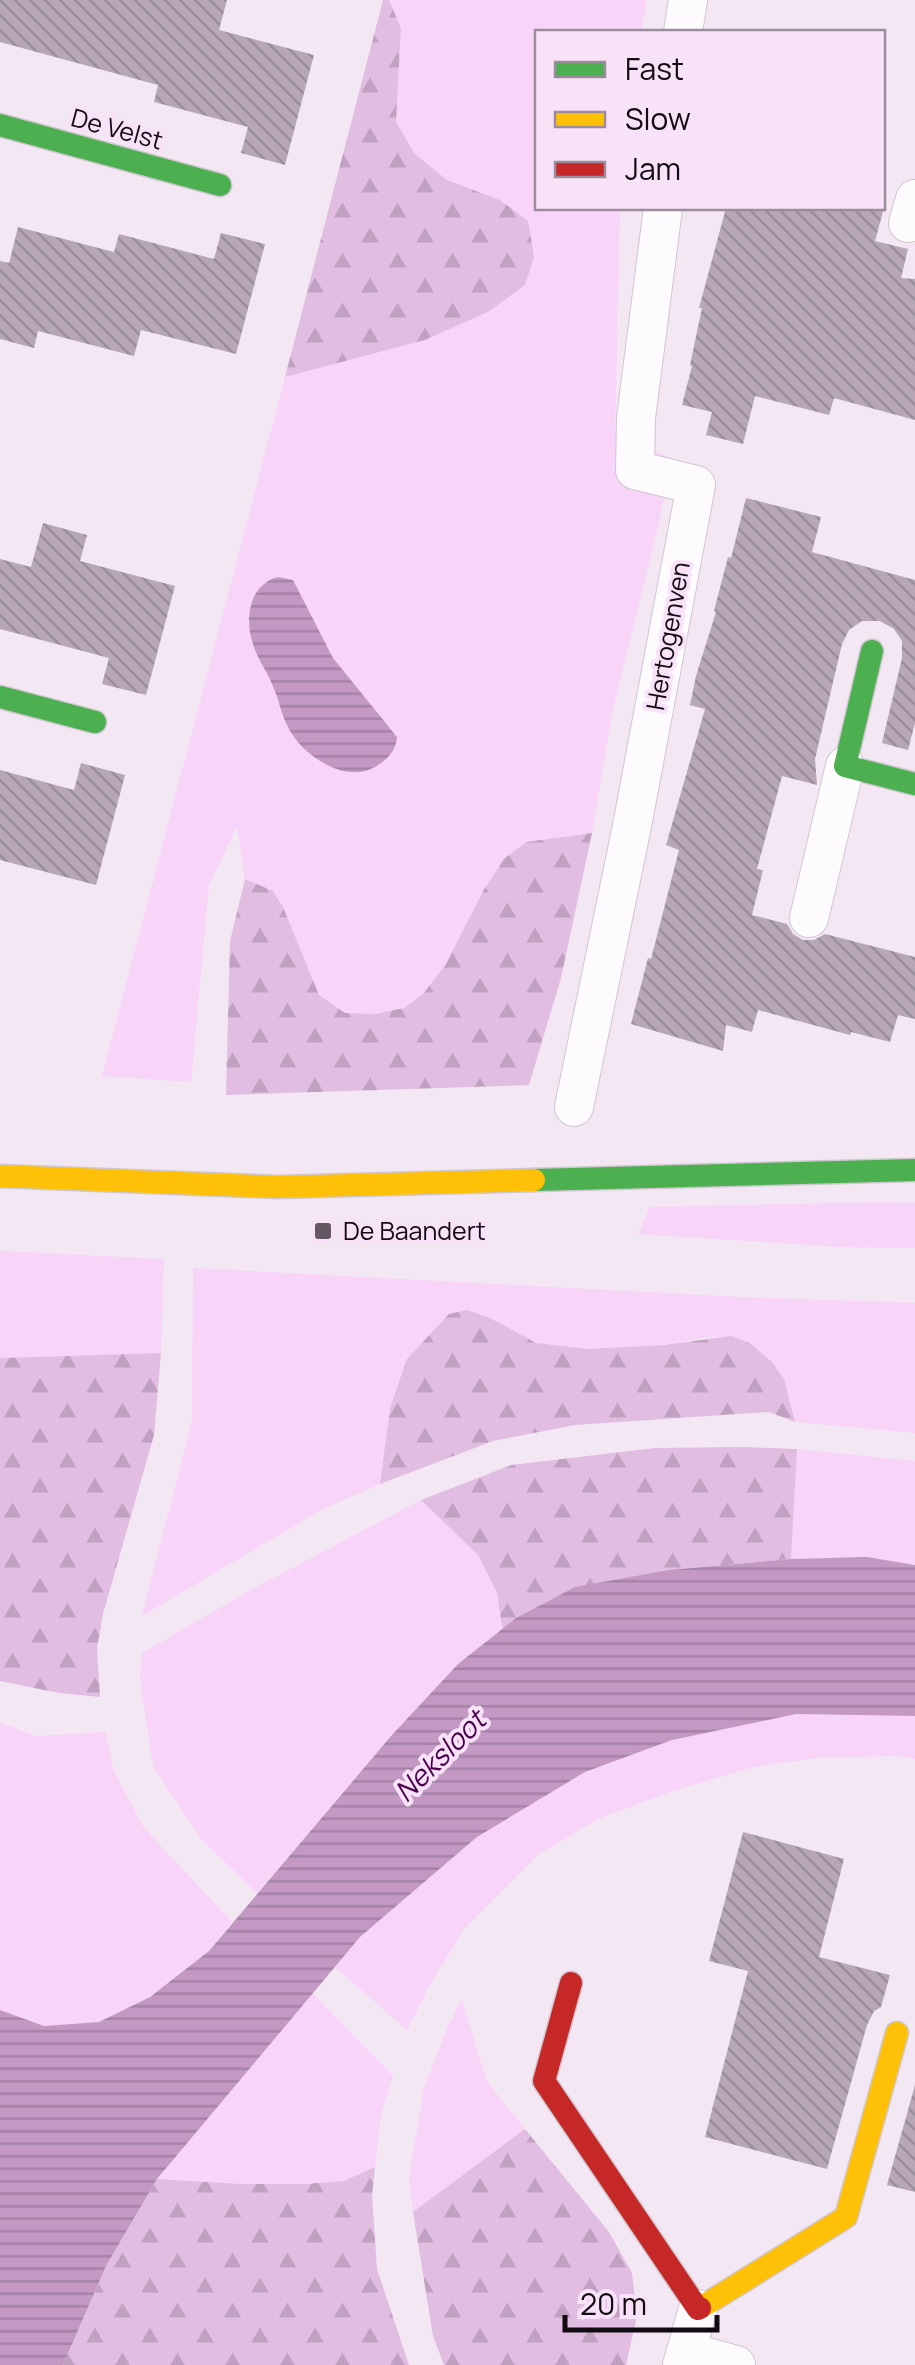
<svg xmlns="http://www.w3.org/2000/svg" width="915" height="2365" font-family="Manrope,sans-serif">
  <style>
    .grass { fill: #f8d4f8 }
    .forest { fill: url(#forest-firs) }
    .water { fill: url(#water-rules) }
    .building { fill: url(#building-back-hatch) }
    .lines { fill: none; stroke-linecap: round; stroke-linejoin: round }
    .street-casing { stroke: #cfc7cf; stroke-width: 40 }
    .fast-casing { stroke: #cfc7cf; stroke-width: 25 }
    .slow-casing { stroke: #cfc7cf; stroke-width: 25 }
    .jam-casing { stroke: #cfc7cf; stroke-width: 25 }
    .street { stroke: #fdfbfd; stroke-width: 38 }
    .fast { stroke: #4caf50; stroke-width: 22 }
    .slow { stroke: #ffc107; stroke-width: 22 }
    .jam { stroke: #c62828; stroke-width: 22 }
    .poi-dot { fill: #615861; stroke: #f8e2f8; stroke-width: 4 }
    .labels { text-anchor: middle; stroke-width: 8; stroke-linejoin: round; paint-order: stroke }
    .street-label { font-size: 25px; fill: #120b12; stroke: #f8e2f8 }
    .poi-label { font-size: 25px; fill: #120b12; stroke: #f8e2f8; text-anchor: start }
    .water-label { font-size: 28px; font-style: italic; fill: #4b024e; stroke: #f8e2f8 }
  </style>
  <defs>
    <pattern id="forest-firs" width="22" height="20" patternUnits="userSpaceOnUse" patternTransform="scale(2.5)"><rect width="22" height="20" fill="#e2bde2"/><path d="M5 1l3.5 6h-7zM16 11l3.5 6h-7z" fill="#c1a1c1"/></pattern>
    <pattern id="water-rules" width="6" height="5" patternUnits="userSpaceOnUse" patternTransform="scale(2.5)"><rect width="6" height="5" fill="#c399c4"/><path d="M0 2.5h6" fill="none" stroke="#a682a7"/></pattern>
    <pattern id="building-back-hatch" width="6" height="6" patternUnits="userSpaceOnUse" patternTransform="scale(2.5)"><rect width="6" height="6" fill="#b6a6b6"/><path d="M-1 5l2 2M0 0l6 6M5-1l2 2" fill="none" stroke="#9b8e9b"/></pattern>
  </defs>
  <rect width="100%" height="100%" fill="#f3e7f3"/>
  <path class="grass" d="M389,0H647L641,32H538V208H620L615,431L674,460L612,714L592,833L526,842L504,859L483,891L446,964L423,994L404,1008L375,1014L345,1013L319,995L283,907L273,891L245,879L237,826L209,885L191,1082L102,1076L285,377L425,340L488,312L525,285L500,200L447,180L415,155L396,122L401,28Z
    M882,1202L915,1203V1248L840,1247L638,1234L650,1207Z
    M0,1251L164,1259L161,1353L0,1358Z
    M193,1268L741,1297L915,1303V1433L795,1422C787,1389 782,1364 751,1344C726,1328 689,1343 661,1345C621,1348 577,1354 538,1343C522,1339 505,1326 490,1318L390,1408L380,1484L321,1510L142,1616L192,1421Z
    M797,1449L915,1461V1565L867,1557L791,1559Z
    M421,1500L478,1555L497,1593L501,1629L458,1664L391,1736L257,1893L201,1839L153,1766L140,1680L142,1653L258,1586Z
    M796,1714L915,1716V1759L898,1756L815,1758L753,1767L667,1793L598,1819L539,1854L465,1928L429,1986L407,2030L335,1967L360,1937L477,1837L585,1772L672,1740Z
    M0,1723L36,1736L106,1732L113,1769L144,1828L232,1922L209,1951L150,1997L99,2022L44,2026L0,2010Z
    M312,1993L393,2076L381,2114L375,2167L344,2181L305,2184H242L157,2179Z
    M462,2000L486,2080L525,2129L413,2212L409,2177L424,2088L448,2026Z"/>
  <path class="forest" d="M383,0H389L401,28L396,122L415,154L447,180L500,200L528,221L534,257L525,285L488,312L425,340L285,377Z
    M592,833L561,978L529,1085L226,1095L230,941L245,879L273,891L283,907L319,995L345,1013L375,1014L404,1008L423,994L446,964L483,891L504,859L526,842Z
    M467,1310L490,1318L536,1343L588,1349L664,1345L731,1336L750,1343L771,1361L784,1379L795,1422L769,1412L575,1425L493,1441L380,1484L390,1408L407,1359L449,1314Z
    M161,1353L154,1435L103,1614L97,1648L100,1697L59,1693L0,1681V1358Z
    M742,1447L797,1449L791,1559L669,1570L516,1618L502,1629L497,1593L478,1555L421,1500L511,1465L655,1448Z
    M525,2129L609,2232L632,2273L637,2316L626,2365H444L433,2336L413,2212Z
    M375,2167L372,2196L377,2269L409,2365H63L106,2266L157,2179L242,2184H305L344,2181Z"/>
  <path class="water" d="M278,577L293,580L333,658L397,737C396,751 387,760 375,767C344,785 299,753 287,725C281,713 279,700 274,689C269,674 259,662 254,647C244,621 248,585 278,577Z
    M867,1557L915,1565V1716L796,1714L672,1740L585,1772L477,1837L360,1937L157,2179L106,2266L63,2365H0V2010L44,2026L99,2022L150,1997L209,1951L391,1736L458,1664L516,1618L575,1587L669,1570L791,1559Z"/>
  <path class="building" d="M0,0H227L219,30L314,55L285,165L241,153L248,127L154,102L158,85L0,42Z
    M726,208H884L875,241L908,249L901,278L915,279V420L834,398L829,415L755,396L743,444L706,435L712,412L682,405L692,366L690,365L702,308H699Z
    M18,227L114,252L119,234L214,259L221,233L265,244L236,354L141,330L134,356L38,331L34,348L0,339V261L9,263Z
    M746,498L821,517L812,552L915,580V723L908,750L882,743L902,658V641L894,629L880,621H862L849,630L842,644L815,759L817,785L782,776L757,869L763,870L752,915L787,924L793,934L803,940H814L825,934L915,957V1019L898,1015L890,1042L851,1032L850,1035L758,1010L752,1032L726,1025L723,1051L631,1024L648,958L651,959L679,850L666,845L705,709L690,705L696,676L716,612L714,611L728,557L731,558Z
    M43,523L87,535L80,561L175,586L146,695L102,684L109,658L0,629V559L31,567Z
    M81,763L125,775L96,885L0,860V770L74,790Z
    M743,1832L844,1859L819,1957L890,1975L881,2007L874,2011L867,2025L827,2169L705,2137L748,1971L709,1961Z
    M915,2085V2192L887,2185Z"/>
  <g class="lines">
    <defs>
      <path id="street" d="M683,32L688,0
        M908,223L915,199
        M809,918L845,766
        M574,1107L632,826L696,485L635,470L636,418L663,208
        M686,2351L736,2365
        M682,2365L698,2309"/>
      <path id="fast" d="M0,125L220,185
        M872,651L845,766L915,784
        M0,697L95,722
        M534,1180L915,1170"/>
      <path id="slow" d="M0,1176L278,1187L534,1180
        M700,2308L846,2217L897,2033"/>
      <path id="jam" d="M571,1983L544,2081L698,2309L700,2308"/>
    </defs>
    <use href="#street" class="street-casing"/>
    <use href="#fast" class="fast-casing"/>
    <use href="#slow" class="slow-casing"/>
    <use href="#jam" class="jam-casing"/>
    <use href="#street" class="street"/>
    <use href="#fast" class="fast"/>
    <use href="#slow" class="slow"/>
    <use href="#jam" class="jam"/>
  </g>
  <rect class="poi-dot" x="313" y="1221" width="20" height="20" rx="5"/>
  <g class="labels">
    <g class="street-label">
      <text transform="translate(117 129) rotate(15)" y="9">De Velst</text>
      <text transform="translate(668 636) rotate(-80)" y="9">Hertogenven</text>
    </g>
    <g class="poi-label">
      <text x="343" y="1240">De Baandert</text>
    </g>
    <g class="water-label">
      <text transform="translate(440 1756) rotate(-45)" y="10">Neksloot</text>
    </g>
  </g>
  <rect x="535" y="30" width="350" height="180" fill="#f8e2f8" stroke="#9c8c9c" stroke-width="2.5"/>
  <rect x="555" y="62" width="50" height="15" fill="#4caf50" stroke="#9c8c9c" stroke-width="2.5"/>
  <text x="625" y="80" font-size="30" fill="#120b12">Fast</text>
  <rect x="555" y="112" width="50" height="15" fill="#ffc107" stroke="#9c8c9c" stroke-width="2.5"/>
  <text x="625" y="130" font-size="30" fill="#120b12">Slow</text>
  <rect x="555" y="162" width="50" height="15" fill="#c62828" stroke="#9c8c9c" stroke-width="2.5"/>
  <text x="625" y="180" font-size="30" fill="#120b12">Jam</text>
  <path d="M565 2315v15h152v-15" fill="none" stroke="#120b12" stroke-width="5"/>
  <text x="580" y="2315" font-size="30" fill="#120b12" stroke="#f8e2f8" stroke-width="8" paint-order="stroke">20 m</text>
</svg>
